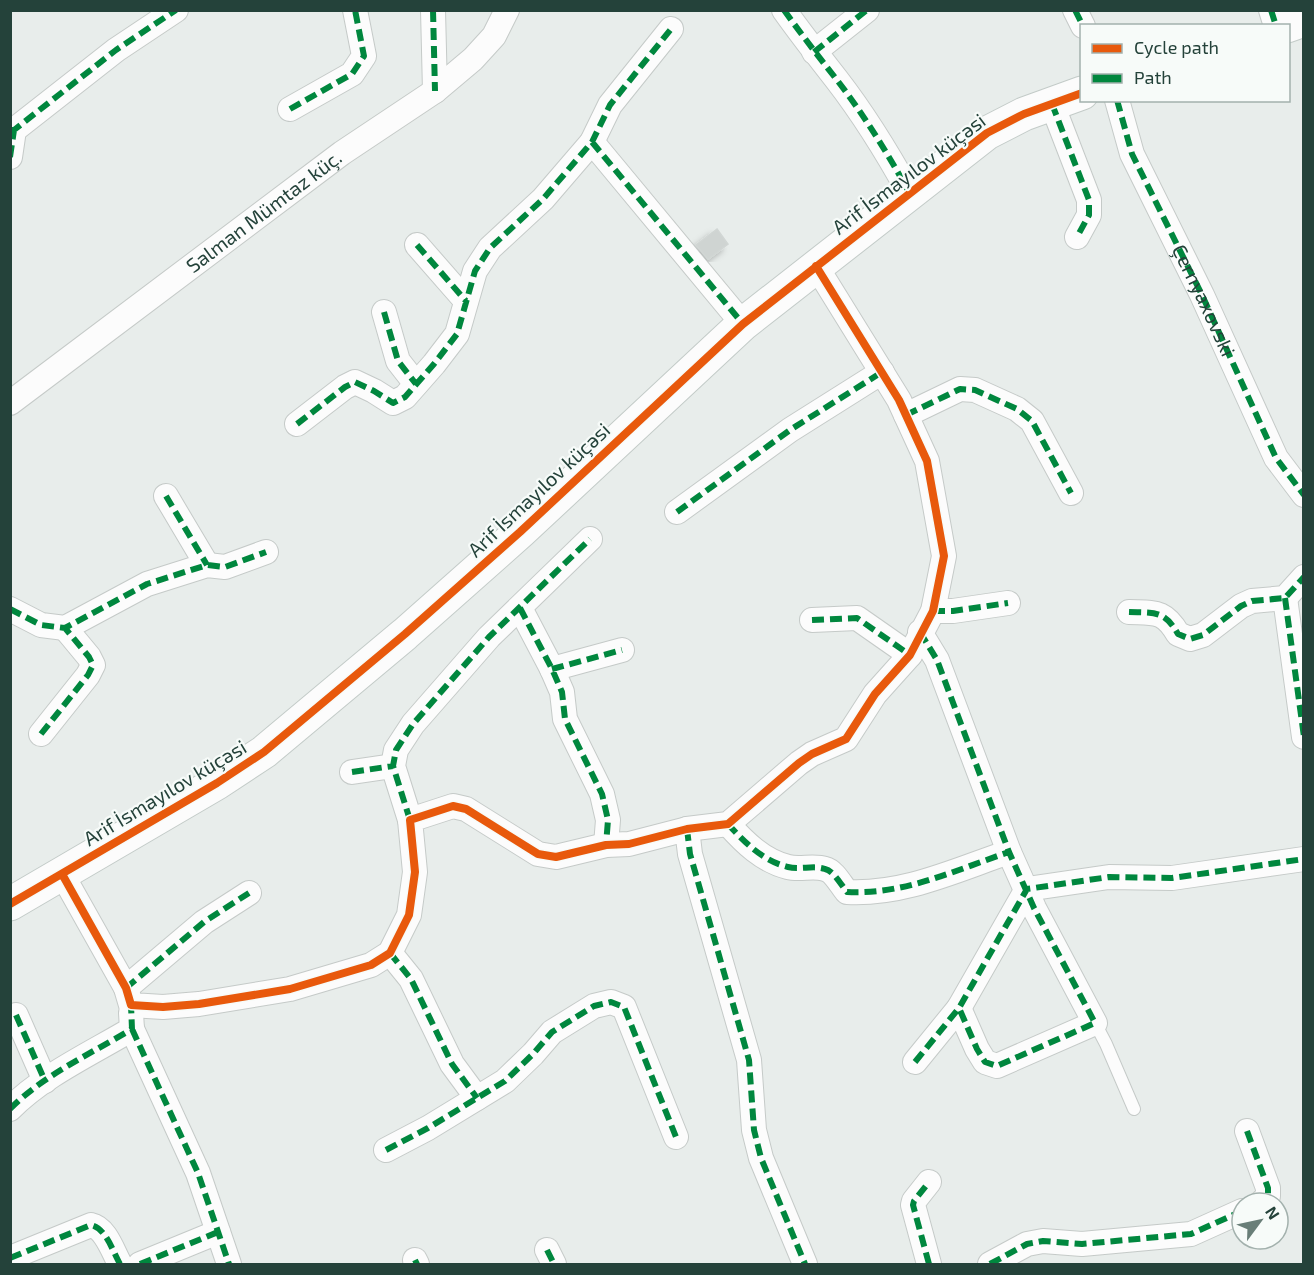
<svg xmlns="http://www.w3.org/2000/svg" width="1314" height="1275" font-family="'Exo 2',sans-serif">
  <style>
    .building { fill: #cfd4d2; stroke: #d1d6d4; stroke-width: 1.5; filter: url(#shadow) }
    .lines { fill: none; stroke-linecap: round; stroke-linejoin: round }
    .lane-casing { stroke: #c5cac8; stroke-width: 14 }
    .street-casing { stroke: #c5cac8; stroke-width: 26 }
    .secondary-casing { stroke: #c3cbc8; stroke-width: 35 }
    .lane { stroke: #fcfcfc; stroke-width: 12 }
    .street { stroke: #fcfcfc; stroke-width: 24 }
    .secondary { stroke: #fcfcfc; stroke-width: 33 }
    .quiet { stroke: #00873e; stroke-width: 6; stroke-dasharray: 12 6; stroke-linecap: butt }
    .cycleway-casing { stroke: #f7fbf9; stroke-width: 11 }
    .cycleway { stroke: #e8590c; stroke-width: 8 }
    .labels { text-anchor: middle; stroke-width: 4.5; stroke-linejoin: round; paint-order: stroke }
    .street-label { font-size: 20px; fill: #24423a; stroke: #f7fbf9 }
  </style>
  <defs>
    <filter id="shadow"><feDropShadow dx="-5.5" dy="5.5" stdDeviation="3" flood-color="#0004"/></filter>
  </defs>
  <rect width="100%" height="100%" fill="#e8edeb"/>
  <path class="building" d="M717,229L728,244L708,259L696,245Z"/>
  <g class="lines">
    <defs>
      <path id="lane" d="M1095,1023L1106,1044L1134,1109"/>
      <g id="street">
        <path d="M433,10L435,91"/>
        <path d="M784,10C801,34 819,57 837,80C864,115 888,154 909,192"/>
        <path d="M1075,10L1083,26"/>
        <path d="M1271,10L1276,26"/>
        <path d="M814,52L867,10"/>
        <path id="s1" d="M1117,100L1132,154L1202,295L1276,458L1304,495"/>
        <path d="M1052,104L1089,200V215L1077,237"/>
        <path d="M290,109L352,74L364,56L355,10"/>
        <path d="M10,130H14L116,50L176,10"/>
        <path d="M592,142L743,324"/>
        <path d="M10,157L14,130"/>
        <path d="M417,245L466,301"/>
        <path d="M384,312L398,361L416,384"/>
        <path id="s2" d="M10,403L342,153L435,91L473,59L494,36L507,10"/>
        <path d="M906,415L960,389L975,390L1017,409L1032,421L1071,493"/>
        <path d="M297,424L345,387L355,382L374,391L393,403L405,397L434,364L457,334L475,271L490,248L543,199L592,142L610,105L671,29"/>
        <path d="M166,496L207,565"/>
        <path d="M677,512L790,430L882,372"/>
        <path d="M1285,598L1304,737"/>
        <path d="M520,608L552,669L562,692L565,719L602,794L608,820L606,845"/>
        <path d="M10,609L41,625L65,628L147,584L207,565L225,567L266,552"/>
        <path d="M933,611H953L1008,603"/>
        <path d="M1129,612C1155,613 1164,610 1178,634L1190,639L1203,635L1241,606L1252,601L1285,598L1304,577"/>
        <path d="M812,620L857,618L910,655"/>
        <path d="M920,632L937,660L1009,852L1034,908L1095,1023L997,1066L985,1062L977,1049L959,1008"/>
        <path d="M552,669L622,650"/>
        <path d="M41,734L88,675L93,665L89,657L65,628"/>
        <path d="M352,772L393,766"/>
        <path d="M410,820L393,766L396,750L413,724L489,637L590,539"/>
        <path d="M728,824C744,842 763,861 788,867C800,870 814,865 825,869C834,871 841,885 847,892C904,895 956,870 1009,852"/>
        <path d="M687,829L690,854L749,1060L754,1130L761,1158L805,1264"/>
        <path d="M62,874L126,988L131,1005L163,1007L199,1004L290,989L371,965L390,953L409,915L415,872L410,820L453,806L466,809L538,854L556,857L606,845L629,844L687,829L728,824L799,763L812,754L846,739L875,694L910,655L933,611L944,556L927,461L899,400L816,266"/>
        <path d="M390,953L411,979L452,1064L477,1098"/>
        <path d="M126,988L204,922L249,893"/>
        <path d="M16,1015L45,1081"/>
        <path d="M132,1029L198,1173L229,1264"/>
        <path d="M915,1062L959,1008L1027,889L1109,877L1172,878L1304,859"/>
        <path d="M10,1109C42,1076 92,1053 132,1029L131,1013"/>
        <path d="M1247,1131L1268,1188V1196L1261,1203"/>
        <path d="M386,1150L428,1128L505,1081L533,1054L552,1032L594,1006L611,1002L624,1007L676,1137"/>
        <path d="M547,1250L554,1264"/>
        <path d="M10,1258L91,1225C106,1228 113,1252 120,1264"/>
        <path d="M415,1260L417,1264"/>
        <path d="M140,1264L218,1232"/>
        <path d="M929,1264L913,1205L914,1201L929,1182"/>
        <path d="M990,1264L1027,1244L1043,1241L1082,1244L1191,1234L1242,1211"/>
      </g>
      <path id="secondary" d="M1287,26L1304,20
        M10,904L217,783L264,752L405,634L520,532L743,324L987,133L1024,114L1082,93"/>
    </defs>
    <use href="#lane" class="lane-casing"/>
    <use href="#street" class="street-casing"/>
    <use href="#secondary" class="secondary-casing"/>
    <use href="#lane" class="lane"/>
    <use href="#street" class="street"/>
    <use href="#secondary" class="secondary"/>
    <path class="quiet" d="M433,10L435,91
      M784,10C801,34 819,57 837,80C864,115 888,154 909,192
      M1075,10L1083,26
      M1271,10L1276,26
      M814,52L867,10
      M1117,100L1132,154L1202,295L1276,458L1304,495
      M1052,104L1089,200V215L1077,237
      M290,109L352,74L364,56L355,10
      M10,130H14L116,50L176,10
      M592,142L743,324
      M10,157L14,130
      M417,245L466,301
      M384,312L398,361L416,384
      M906,415L960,389L975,390L1017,409L1032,421L1071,493
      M297,424L345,387L355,382L374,391L393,403L405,397L434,364L457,334L475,271L490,248L543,199L592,142L610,105L671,29
      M166,496L207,565
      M677,512L790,430L882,372
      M1285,598L1304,737
      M520,608L552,669L562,692L565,719L602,794L608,820L606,845
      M10,609L41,625L65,628L147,584L207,565L225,567L266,552
      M933,611H953L1008,603
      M1129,612C1155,613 1164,610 1178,634L1190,639L1203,635L1241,606L1252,601L1285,598L1304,577
      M812,620L857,618L910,655
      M920,632L937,660L1009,852L1034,908L1095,1023L997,1066L985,1062L977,1049L959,1008
      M552,669L622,650
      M41,734L88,675L93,665L89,657L65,628
      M352,772L393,766
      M410,820L393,766L396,750L413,724L489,637L590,539
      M728,824C744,842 763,861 788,867C800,870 814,865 825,869C834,871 841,885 847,892C904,895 956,870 1009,852
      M687,829L690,854L749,1060L754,1130L761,1158L805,1264
      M390,953L411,979L452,1064L477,1098
      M126,988L204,922L249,893
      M16,1015L45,1081
      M132,1029L198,1173L229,1264
      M915,1062L959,1008L1027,889L1109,877L1172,878L1304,859
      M10,1109C42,1076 92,1053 132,1029L131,1005
      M1247,1131L1268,1188V1196L1261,1203
      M386,1150L428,1128L505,1081L533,1054L552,1032L594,1006L611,1002L624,1007L676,1137
      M547,1250L554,1264
      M10,1258L91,1225C106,1228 113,1252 120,1264
      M415,1260L417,1264
      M140,1264L218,1232
      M929,1264L913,1205L914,1201L929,1182
      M990,1264L1027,1244L1043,1241L1082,1244L1191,1234L1242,1211"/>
    <defs>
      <path id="cycleway" d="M62,874L126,988L131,1005L163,1007L199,1004L290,989L371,965L390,953L409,915L415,872L410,820L453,806L466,809L538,854L556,857L606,845L629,844L687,829L728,824L799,763L812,754L846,739L875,694L910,655L933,611L944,556L927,461L899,400L816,266
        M10,904L217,783L264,752L405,634L520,532L743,324L987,133L1024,114L1082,93"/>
    </defs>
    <use href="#cycleway" class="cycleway-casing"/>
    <use href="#cycleway" class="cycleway"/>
  </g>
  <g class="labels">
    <g class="street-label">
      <text transform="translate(909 174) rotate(-37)" y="7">Arif İsmayılov küçəsi</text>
      <text dy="7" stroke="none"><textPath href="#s2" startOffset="318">Salman Mümtaz küç.</textPath></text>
      <text dy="7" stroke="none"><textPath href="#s1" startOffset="219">Çernyaxovski</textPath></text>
      <text transform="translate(539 490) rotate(-43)" y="7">Arif İsmayılov küçəsi</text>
      <text transform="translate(165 793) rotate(-31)" y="7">Arif İsmayılov küçəsi</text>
    </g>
  </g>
  <rect width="1314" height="1275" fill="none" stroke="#24423a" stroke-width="24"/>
  <rect x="1080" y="24" width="210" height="78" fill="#f7fbf9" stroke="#a3b1ad" stroke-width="1.5"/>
  <rect x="1092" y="44" width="30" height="9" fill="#e8590c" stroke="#a3b1ad" stroke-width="1.5"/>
  <text x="1134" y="54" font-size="18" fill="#24423a">Cycle path</text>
  <rect x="1092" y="74" width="30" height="9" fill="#00873e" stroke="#a3b1ad" stroke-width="1.5"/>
  <text x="1134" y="84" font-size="18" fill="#24423a">Path</text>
  <g transform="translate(1260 1221) rotate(57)"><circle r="28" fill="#f7fbf9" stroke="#a3b1ad" stroke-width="1.5"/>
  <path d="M0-4.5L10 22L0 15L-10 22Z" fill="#697e78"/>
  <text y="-9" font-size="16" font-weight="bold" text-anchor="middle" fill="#24423a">N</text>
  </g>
</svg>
